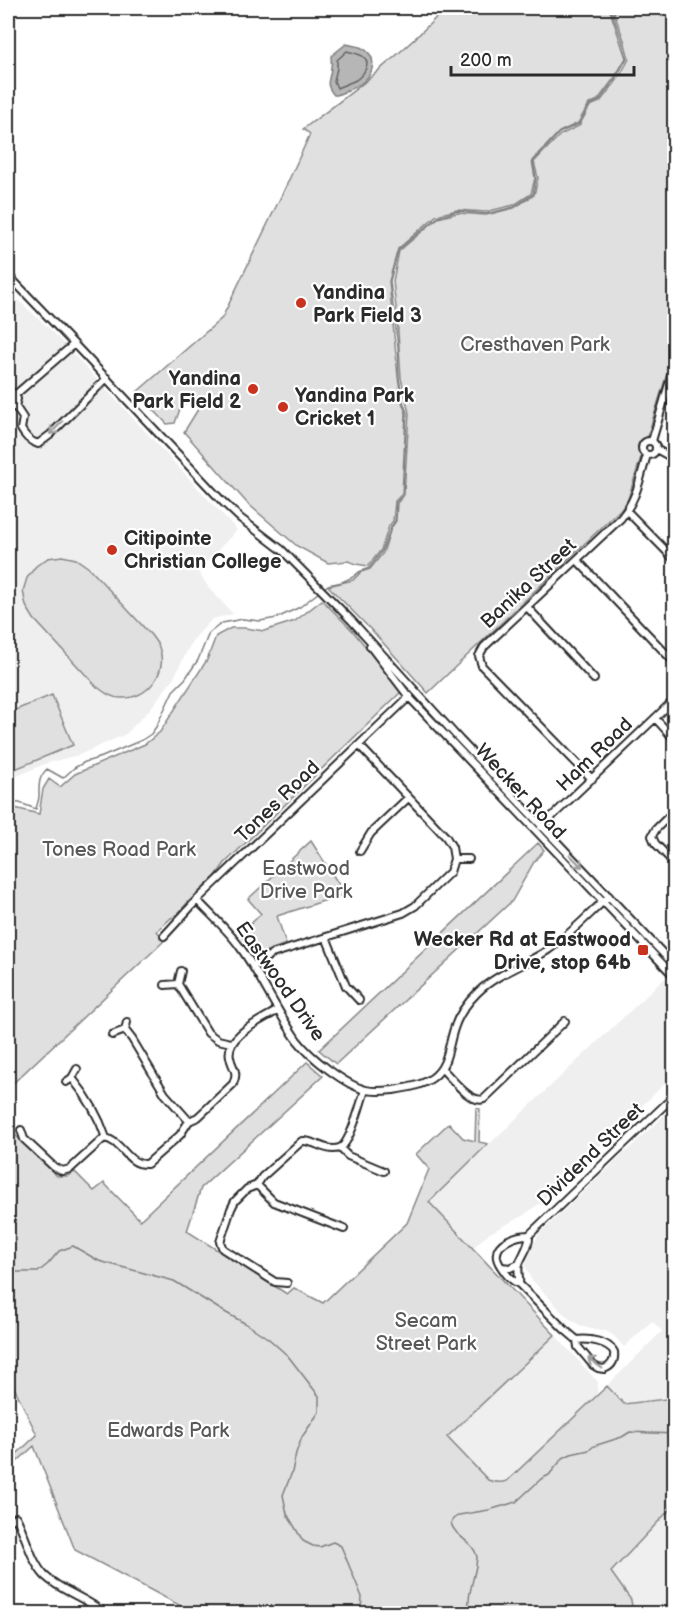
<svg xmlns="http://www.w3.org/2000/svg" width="682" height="1621" font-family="'Balsamiq Sans',sans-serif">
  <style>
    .built { fill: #efefef }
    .green { fill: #e0e0e0; stroke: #868686; stroke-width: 1.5 }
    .water { fill: #b6b6b6; stroke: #7e7e7e; stroke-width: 1.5 }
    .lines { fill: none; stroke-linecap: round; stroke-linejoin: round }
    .shore { stroke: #636363; stroke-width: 1.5 }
    .stream { stroke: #7e7e7e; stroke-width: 1.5 }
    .minor-casing { stroke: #2b2b2b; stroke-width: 10 }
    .minor { stroke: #fff; stroke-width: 6 }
    .oneway { stroke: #a0a0a0 }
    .poi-dot { fill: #c8321e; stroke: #fff; stroke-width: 2 }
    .labels { text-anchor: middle; stroke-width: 4.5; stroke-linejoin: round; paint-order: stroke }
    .poi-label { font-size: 20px; font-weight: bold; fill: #2b2b2b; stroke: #fff; text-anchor: start }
    .park-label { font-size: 20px; fill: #585858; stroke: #fff }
    .street-label { font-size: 20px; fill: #2b2b2b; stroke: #fff }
  </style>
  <rect width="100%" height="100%" fill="#fff"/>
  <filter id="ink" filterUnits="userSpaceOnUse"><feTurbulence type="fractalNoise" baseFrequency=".0167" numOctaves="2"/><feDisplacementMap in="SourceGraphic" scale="12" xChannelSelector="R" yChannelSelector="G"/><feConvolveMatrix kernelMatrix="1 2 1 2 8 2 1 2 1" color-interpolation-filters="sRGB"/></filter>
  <g filter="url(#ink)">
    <path class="built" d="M8,291L50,329L237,530L198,571L209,588L233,614L212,619L192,641L173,679L150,709L126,734L79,755L47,763L8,780Z
      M665,978L674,988V1075L540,1203L524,1215L488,1234L473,1248L428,1202Z
      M674,1106V1398L623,1404L607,1386L662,1331L652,1321L624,1347L614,1336L606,1331L583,1327L567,1317L531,1279L525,1265L538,1235Z
      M555,1335L598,1382L597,1395L507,1481L494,1483L488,1480L447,1437Z
      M674,1505V1613H633L631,1600L610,1572Z"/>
    <path class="green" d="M445,8H609L626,58L615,77L598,100L589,104L578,123L559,132L532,161L535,178L531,194L514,205L485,212L457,210L437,215L398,249L389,281L398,377L402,402L406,413L402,494L395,501L393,521L389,526L381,550L368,566L356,564L348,561L328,563L297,546L247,503L184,432L205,398L191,400L181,406L175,423L167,424L137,392L222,318L287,184L310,134L303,129C353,92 403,54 445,8Z
      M612,8H674V351L628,499L624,506L428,693L376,635L328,586L353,580L361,572L370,569L383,553L391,528L396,521L397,503L404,495L409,413L401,378L397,317L393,281L399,251L438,218L457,213L486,215L514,208L534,195L538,178L534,162L560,135L579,126L590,106L600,102L618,79L629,59L624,40Z
      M62,556L76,559L89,568L151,635C154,639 157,643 159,647C169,672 147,700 121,698C111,698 104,692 96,686L34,619L26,606L23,591L27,578L36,566L48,558Z
      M322,600L352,630L402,691L225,863L215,877L188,902L175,917L171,918L157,931L165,940L8,1088V808L11,807L39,814L43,789L49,779L60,787L75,774L145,744L160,732L207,660L216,636L231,628H245L264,631L295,621Z
      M52,695L73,745L8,772V713Z
      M311,841L345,894L277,916L286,944L267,951L259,956H256L240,934L261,914L248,899Z
      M538,843L544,850L534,862L512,901L336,1064L319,1050Z
      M307,1062L323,1076L201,1188L187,1231L287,1294L294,1288L323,1303L407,1223L429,1169L416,1154L449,1123L463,1138L475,1141L476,1108L480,1109L479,1142L488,1144L429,1202L555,1335L447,1437L488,1480C495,1483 500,1483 507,1481L607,1386L624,1404L674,1398V1505L611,1572L631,1600L633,1613H194L75,1550L34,1446L8,1470V1462L37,1435L14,1387L8,1378V1128L57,1176H67L75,1172L94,1191L104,1183L140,1220Z"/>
    <path class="water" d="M346,44C350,45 356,46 360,47C377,54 376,71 363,82C356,88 345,91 337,95H334C323,82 331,80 331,67C332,63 331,60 331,56Z"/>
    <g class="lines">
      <path class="shore" d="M347,51C356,53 371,56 366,68C364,73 360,77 356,80C350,83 343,85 337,88L334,81L337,68V60Z"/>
      <path class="stream" d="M613,14L618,8
        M323,589L328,585L342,582L353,577L359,572L369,568L382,551L391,527L395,521L396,502L403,495L407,413L403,401L399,378L398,347L390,281L398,250L438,217L457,211L486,214L514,207L533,194L536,178L533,162L559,133L579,124L590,105L599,101L616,78L627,58L622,40L610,8
        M8,802L20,803L36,809C37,804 40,798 39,793C39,783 39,777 47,769L63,778L74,768L85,762L102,757L142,740L151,734L156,727L173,691L185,679L198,660L209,633L222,623L243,619L260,621L277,618L300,607L319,592
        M8,1274L18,1272H38L48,1264L59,1251L73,1246L99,1261L174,1281L221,1310L248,1325L269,1339L288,1356L319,1396V1412L302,1437L296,1453L292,1472L283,1495L287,1514L303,1541L313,1546L320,1547L333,1542L341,1546L362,1597L361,1609L357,1614
        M362,1610L370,1614
        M469,1614C467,1597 473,1582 476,1566C476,1564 477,1559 477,1557C474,1541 455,1538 451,1523L453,1519L459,1515L489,1510L516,1502L541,1479L549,1475L563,1458L571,1454L589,1450L594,1446L622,1437L630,1432L674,1434"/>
      <defs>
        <path id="minor" d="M8,275L74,344L222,501L240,518L282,550L352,621L460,740L674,965
          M8,393H13L17,399L15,406L8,408
          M15,395L74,344
          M15,406L23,418L21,429C25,436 29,441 38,444L50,435L107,378
          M652,441L674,367
          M642 448a7 7 0 1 1 14 0a7 7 0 1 1-14 0Z
          M656,449L674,459
          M627,511L674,559
          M577,560L674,662
          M527,607L594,679
          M370,646L409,697L674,976
          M655,718L674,739
          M592,779L482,666L479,656L484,647L621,518C637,499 640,478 647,455
          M674,811L656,829L652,836L655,843L674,863
          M541,827L674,700
          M360,851L371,833L408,798
          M454,859H469
          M197,900C211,915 228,930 240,947C261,976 276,1010 297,1040C310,1057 345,1085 366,1090C375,1092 384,1091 393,1090C406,1088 421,1086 432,1078C449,1066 448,1044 455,1026C459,1014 469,1001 478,992C498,973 525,965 548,950C570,935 589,914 609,896
          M164,936L197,900L410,696
          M326,937L346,986L359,1000
          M253,966L272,954L403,913L415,906L450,872L454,859L452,847L446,837L359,745
          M178,984L208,1033L218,1040L231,1043
          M165,985L178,984L181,971
          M125,1030L132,1039L165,1094L189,1121
          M112,1035L125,1030L127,1022
          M442,1069C452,1078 470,1104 484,1099L565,1021
          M72,1078C86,1095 99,1117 106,1138
          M66,1082L72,1078L77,1069
          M21,1130L24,1139L54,1167L62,1171L70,1169L104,1138C122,1140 127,1166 147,1164L180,1135L189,1121L198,1117L233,1084C239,1070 232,1069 230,1057C225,1035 263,1020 278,1010
          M340,1148L348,1156L384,1171
          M257,1185L274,1202L344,1229
          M502,1267L510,1268L519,1264
          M287,1283L275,1282L223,1249L220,1242L231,1209L235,1201L247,1189L257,1185L262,1177L302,1141C313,1140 322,1149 333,1149C338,1149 343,1147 345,1143C354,1130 360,1105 365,1090
          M519,1284C520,1277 517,1271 519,1264C523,1253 530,1246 529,1235
          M577,1340C588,1338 609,1342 614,1352C615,1360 612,1366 604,1369L598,1368L593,1365L578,1347L577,1340L564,1329L519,1284C513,1281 508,1277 504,1271C501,1267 498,1263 497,1258C494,1242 517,1235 529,1235L674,1096
          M8,1522L16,1517C26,1535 30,1560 45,1576C62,1592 88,1598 105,1614"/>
      </defs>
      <use href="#minor" class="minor-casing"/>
      <use href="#minor" class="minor"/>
    </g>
    <defs><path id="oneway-shaft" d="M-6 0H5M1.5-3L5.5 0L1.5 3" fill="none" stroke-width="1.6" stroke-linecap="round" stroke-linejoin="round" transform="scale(1.5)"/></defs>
    <g class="oneway">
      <use href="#oneway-shaft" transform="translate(56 428) rotate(135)"/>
      <use href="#oneway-shaft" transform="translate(576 861) rotate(46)"/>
      <use href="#oneway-shaft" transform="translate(595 1363) rotate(-143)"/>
    </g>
  </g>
  <g class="poi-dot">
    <circle cx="301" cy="303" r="6"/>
    <circle cx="253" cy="389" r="6"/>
    <circle cx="283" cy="407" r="6"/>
    <circle cx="112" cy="550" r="6"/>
    <rect x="637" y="944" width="12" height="12" rx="3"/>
  </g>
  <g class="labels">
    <g class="poi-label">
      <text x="313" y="299">Yandina<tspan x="313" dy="23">Park Field 3</tspan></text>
      <text x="241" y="385" text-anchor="end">Yandina<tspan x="241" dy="23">Park Field 2</tspan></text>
      <text x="295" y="402">Yandina Park<tspan x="295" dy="23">Cricket 1</tspan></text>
      <text x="124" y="545">Citipointe<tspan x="124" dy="23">Christian College</tspan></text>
      <text x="631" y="946" text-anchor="end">Wecker Rd at Eastwood<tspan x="631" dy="23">Drive, stop 64b</tspan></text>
    </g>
    <g class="park-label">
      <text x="535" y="351">Cresthaven Park</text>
      <text x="119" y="856">Tones Road Park</text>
      <text x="306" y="875">Eastwood<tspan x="306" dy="23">Drive Park</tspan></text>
      <text x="426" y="1327">Secam<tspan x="426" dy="23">Street Park</tspan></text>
      <text x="168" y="1437">Edwards Park</text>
    </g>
    <g class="street-label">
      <text transform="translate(528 583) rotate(-43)" y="7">Banika Street</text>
      <text transform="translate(594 754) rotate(-44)" y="7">Ham Road</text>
      <text transform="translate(521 791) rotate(47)" y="7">Wecker Road</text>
      <text transform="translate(277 801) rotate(-44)" y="7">Tones Road</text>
      <text transform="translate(281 981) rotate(55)" y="7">Eastwood Drive</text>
      <text transform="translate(590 1154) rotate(-44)" y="7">Dividend Street</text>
    </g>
  </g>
  <rect width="682" height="1621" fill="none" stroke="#fff" stroke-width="30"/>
  <rect x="15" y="15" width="652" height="1591" fill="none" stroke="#2b2b2b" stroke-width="2" filter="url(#ink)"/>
  <path d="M451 66v9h183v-9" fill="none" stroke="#2b2b2b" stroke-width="3"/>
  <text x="460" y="66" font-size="18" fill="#2b2b2b" stroke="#ffffff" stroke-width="4.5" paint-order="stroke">200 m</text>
</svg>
